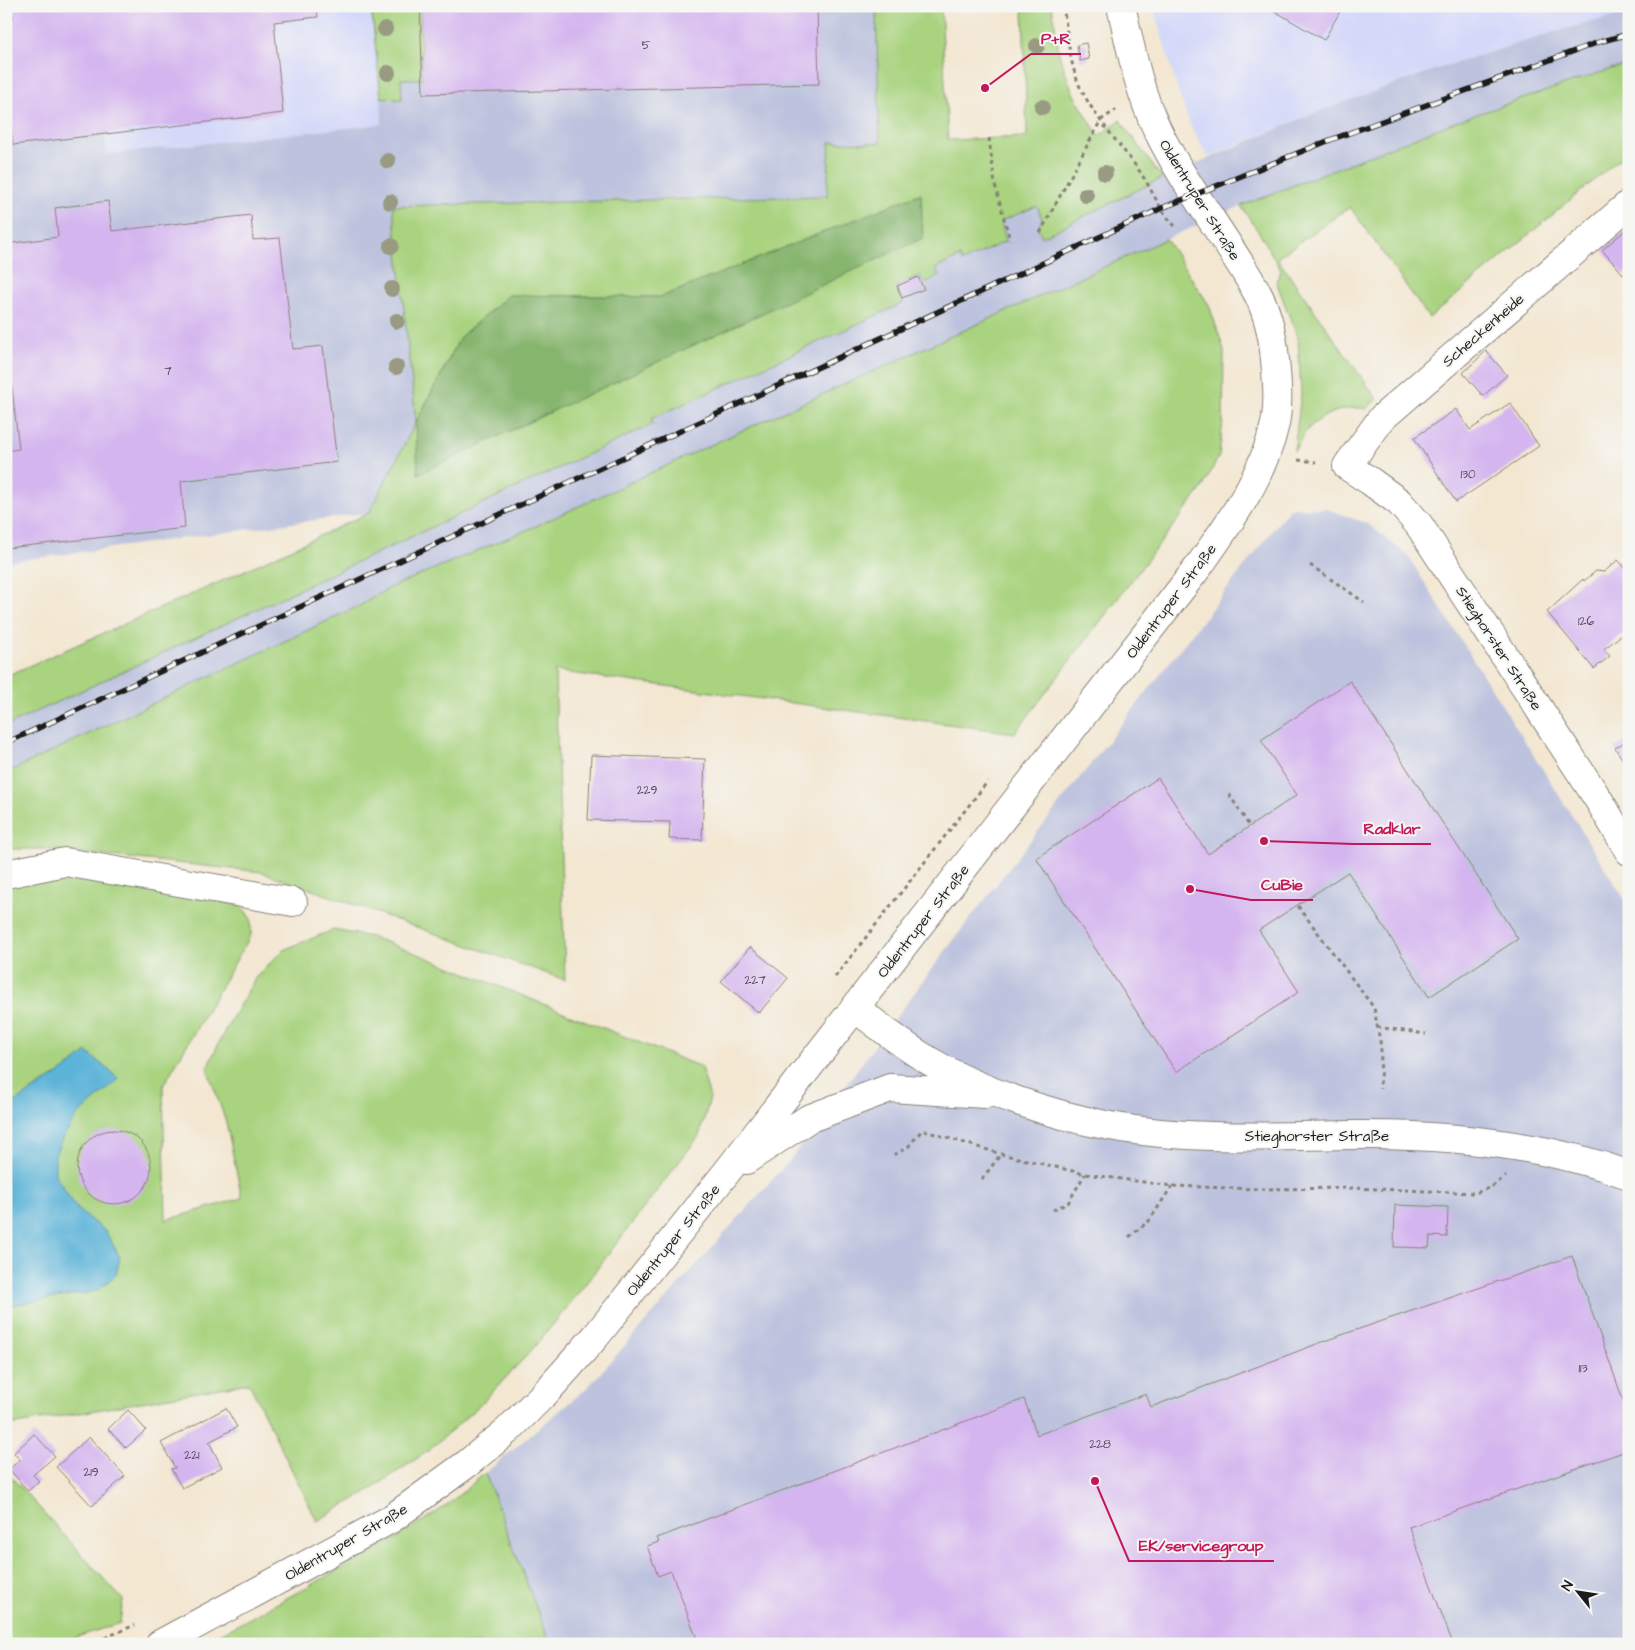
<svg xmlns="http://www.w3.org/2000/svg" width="1635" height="1650" font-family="'Architects Daughter',sans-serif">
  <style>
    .built { fill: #d4d8f9 }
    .industrial { fill: #bdc3de }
    .green { fill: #a9d37f; stroke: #62784e; fill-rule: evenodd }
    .forest { fill: #86b56e; stroke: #516845 }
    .water { fill: #5bb3d8; stroke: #3c687a }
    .building { fill: #d4b5ef }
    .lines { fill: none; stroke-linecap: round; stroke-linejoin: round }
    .minor-casing { stroke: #888277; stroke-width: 30 }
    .path { stroke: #888277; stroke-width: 3; stroke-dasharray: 4 4; stroke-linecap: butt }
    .minor { stroke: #fff; stroke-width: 28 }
    .rail-casing { stroke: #1c1c1c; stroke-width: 5.5 }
    .rail { stroke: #f6f6f2; stroke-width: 4; stroke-dasharray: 11; stroke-linecap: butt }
    .tree { fill: #989b81 }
    .labels { text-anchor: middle; stroke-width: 4; stroke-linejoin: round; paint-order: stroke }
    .number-label { font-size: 12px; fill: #4a4251 }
    .street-label { font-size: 15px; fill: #1c1c1c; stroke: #f6f6f2 }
    .leader { fill: none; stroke: #c2185b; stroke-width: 2 }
    .callout-dot { fill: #c2185b; stroke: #f6f6f2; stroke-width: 2 }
    .callout-label { font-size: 16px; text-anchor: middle; font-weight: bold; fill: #c2185b; stroke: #f6f6f2; stroke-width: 4; stroke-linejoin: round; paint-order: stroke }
  </style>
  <rect width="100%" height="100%" fill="#f6f6f2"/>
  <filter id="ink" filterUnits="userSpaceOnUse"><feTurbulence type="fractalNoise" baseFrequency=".02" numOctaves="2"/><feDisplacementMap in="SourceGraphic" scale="10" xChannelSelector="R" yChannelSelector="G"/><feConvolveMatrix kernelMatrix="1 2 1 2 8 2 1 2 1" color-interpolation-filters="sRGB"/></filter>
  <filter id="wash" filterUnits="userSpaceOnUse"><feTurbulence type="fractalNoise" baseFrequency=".0096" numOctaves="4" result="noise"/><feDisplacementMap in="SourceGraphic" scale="20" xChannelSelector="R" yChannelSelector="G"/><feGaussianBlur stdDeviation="1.12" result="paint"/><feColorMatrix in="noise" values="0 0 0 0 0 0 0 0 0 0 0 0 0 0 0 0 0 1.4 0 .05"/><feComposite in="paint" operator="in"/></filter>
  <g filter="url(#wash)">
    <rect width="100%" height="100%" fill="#f3e7d2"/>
    <path class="built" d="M89,6H371L381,97L382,124L107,154Z
      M1153,6H1629V12L1561,30L1437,69L1317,112L1208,157L1191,127L1179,94Z"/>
    <path class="industrial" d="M6,6H89L107,154L382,124L381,97L371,6H876L880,143L827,196L393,206L416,423L418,474L921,193L1010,218L1037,206L1043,220L1038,228L1042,237L1162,178L1317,112L1437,69L1561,30L1629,12V63L1457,121L1241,206L1166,239L739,432L536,526L389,588L361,605L6,773V676L213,585L367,513L8,562L6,551Z
      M1290,508L1327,509L1368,524L1407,555L1629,906V1644H550L485,1473L587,1388L789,1161L958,934Z"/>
    <path class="green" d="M371,6H420L422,79H401L402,100L381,97Z
      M876,6H941L948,140L1027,137L1023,6H1052L1060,58L1074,95L1099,136L1120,120L1162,178L1042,237L1038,228L1042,219L1037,206L1001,221L1006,241L962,262L960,257L936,268L939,276L924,283L920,275L896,286L903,303L651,419L653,424L6,726V676L213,585L369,513L416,422L393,206L827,196L830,142L880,143ZM921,194L418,474L416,422L461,336L509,295L661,297Z
      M1629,63V151L1429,318L1350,207L1277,258L1377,399L1366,409C1344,405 1323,414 1307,430C1302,436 1298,445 1294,451L1301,394L1298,339L1276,281L1281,271L1264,240L1241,206L1457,121Z
      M1166,239L1209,305L1224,350L1223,421L1219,456L1203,487L1015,733L555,671L565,980L262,872L42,849H6V773L361,605L389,588L536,526L739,432Z
      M62,874L241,905L251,919V935L163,1086L166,1220L242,1198L226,1122L207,1068L225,1030L256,977L283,950L333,930L372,937L423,956L701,1067L710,1098L699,1136L574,1299L530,1352L481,1404L428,1451L370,1490L317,1521L249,1383L6,1426V881Z
      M6,1471L123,1600L120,1623L80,1636L62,1644H6Z
      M485,1473L550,1644H202L392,1541L446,1506Z"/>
    <path class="forest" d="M921,193L923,238L418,474L416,423L461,336L509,295L661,297Z"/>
    <path class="water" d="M87,1052L119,1079L78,1115L63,1137L55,1155V1175L78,1210L106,1232L120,1257L116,1275L97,1291L6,1306V1108L64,1070Z"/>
    <g id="blocks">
      <path class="building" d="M12,6H317L318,17L274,22L283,113L13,145L6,89V20L13,19Z
        M420,6H817L819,84L423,94Z
        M1266,6H1343L1324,40Z
        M1086,43L1089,59L1080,61L1077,45Z
        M108,201L112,231L251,215L253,240L280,238L293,349L323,346L337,462L181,481L185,528L7,548L6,451L19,449L6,336V244L58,237L55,208Z
        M1629,227V271L1624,275L1602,250Z
        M918,277L924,289L902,298L897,286Z
        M1486,351L1507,375L1483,396L1463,373Z
        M1510,403L1539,446L1456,502L1414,438L1456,409L1470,430Z
        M1618,560L1629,572V629L1604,649L1610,656L1594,669L1547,612L1583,579L1584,581L1596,571L1604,572Z
        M1350,681L1518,939L1429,997L1348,872L1259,930L1299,992L1176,1072L1036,858L1158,778L1208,854L1297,795L1261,740Z
        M1629,739V769L1615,748Z
        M591,755L705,759L702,840L669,839L670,822L588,820Z
        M750,947L788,978L759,1013L721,981Z
        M77 1167a37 37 0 1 1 74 0a37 37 0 1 1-74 0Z
        M1395,1205L1448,1207L1447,1237L1430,1236L1429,1248L1394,1247Z
        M1572,1256L1629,1417V1450L1409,1527L1453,1644H699L671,1571L658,1576L647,1546L659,1542L657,1538L1024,1399L1037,1435L1146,1394L1151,1407L1330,1339Z
        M226,1408L237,1427L209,1442L222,1467L182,1488L171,1469L175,1468L161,1443Z
        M128,1410L146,1430L126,1448L108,1429Z
        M34,1434L55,1456L33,1475L39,1481L28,1491L9,1469L20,1460L14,1453Z
        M89,1437L125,1476L92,1506L56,1467Z"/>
    </g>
  </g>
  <g filter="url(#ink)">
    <use href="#blocks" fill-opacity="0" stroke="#888277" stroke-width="1"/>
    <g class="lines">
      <defs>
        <path id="minor" d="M1629,204L1382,418L1347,466L1370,481L1399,502L1419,525L1600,802L1629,851
          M6,874L65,862L293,902
          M855,1008C879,1026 902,1045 928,1060C979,1091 1052,1115 1110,1126C1190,1141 1273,1136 1353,1135C1446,1134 1541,1143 1629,1175
          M746,1160L808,1119L890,1088L985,1094
          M160,1644L391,1519L468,1463L508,1430L549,1389L596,1336L726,1173L1199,566C1230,522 1263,477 1275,424C1279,403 1277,381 1275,360C1273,335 1267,309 1254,287C1224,234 1184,185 1157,129C1138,90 1131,48 1121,6"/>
      </defs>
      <use href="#minor" class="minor-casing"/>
      <path class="path" d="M1063,6C1068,34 1069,66 1082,91C1097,120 1119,143 1138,169C1151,187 1159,210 1175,226
        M989,138L995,185L1010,240
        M1040,233L1101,120L1116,110
        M1298,460L1316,462
        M1310,565L1364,602
        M1229,794L1250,827
        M1298,906L1374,1008L1381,1047L1380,1089
        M835,977L988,781
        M1377,1027L1426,1034
        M894,1155L908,1147L922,1130L1001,1154L1085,1174L1172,1186L1259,1189L1353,1188L1476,1193L1493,1186L1506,1176
        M982,1179L1001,1154
        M1053,1210L1068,1203L1085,1174
        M1129,1237L1149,1221L1172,1186
        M90,1644L135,1625"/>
      <use href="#minor" class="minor"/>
      <defs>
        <path id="rail" d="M6,743L1162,208L1330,140L1602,41L1629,34"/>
      </defs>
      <use href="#rail" class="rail-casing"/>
      <use href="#rail" class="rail"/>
    </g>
    <g class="tree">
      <circle cx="385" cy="29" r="8"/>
      <circle cx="1037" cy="46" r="8"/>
      <circle cx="388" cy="73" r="8"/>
      <circle cx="1042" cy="107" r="8"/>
      <circle cx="388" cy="161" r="8"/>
      <circle cx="1105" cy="173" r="8"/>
      <circle cx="1086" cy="195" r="8"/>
      <circle cx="390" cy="202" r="8"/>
      <circle cx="391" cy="246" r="8"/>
      <circle cx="392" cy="289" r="8"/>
      <circle cx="397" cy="321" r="8"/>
      <circle cx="396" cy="367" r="8"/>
    </g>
  </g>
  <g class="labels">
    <g class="number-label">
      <text x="646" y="49">5</text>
      <text x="168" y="375">7</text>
      <text x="1468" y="478">130</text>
      <text x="1586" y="625">126</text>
      <text x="647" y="794">229</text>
      <text x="755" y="984">227</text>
      <text x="1583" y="1372">113</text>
      <text x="1100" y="1448">228</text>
      <text x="192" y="1459">221</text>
      <text x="91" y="1476">219</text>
    </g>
    <g class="street-label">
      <text transform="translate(1200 200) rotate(58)" y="5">Oldentruper Straße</text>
      <text transform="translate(1483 330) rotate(-41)" y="5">Scheckenheide</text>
      <text transform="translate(1171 601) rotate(-53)" y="5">Oldentruper Straße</text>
      <text transform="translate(1499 648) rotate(57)" y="5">Stieghorster Straße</text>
      <text transform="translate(923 921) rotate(-52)" y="5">Oldentruper Straße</text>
      <text x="1317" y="1141">Stieghorster Straße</text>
      <text transform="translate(673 1240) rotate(-51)" y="5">Oldentruper Straße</text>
      <text transform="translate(346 1542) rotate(-30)" y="5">Oldentruper Straße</text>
    </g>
  </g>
  <path class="leader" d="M985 88L1031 54H1081M1264 841L1354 844H1431M1190 889L1251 900H1313M1095 1481L1129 1561H1274"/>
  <g class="callout-dot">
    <circle cx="985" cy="88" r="5"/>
    <circle cx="1264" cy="841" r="5"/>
    <circle cx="1190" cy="889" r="5"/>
    <circle cx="1095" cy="1481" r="5"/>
  </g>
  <g class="callout-label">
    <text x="1056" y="44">P+R</text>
    <text x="1392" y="834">Radklar</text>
    <text x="1282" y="890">CuBie</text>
    <text x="1201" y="1551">EK/servicegroup</text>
  </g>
  <rect width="1635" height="1650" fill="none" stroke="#f6f6f2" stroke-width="25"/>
  <g transform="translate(1578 1592) rotate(300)" stroke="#f6f6f2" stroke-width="4" paint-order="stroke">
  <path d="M0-4L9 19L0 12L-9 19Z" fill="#1c1c1c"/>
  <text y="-8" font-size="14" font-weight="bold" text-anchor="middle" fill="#1c1c1c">N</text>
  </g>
</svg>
